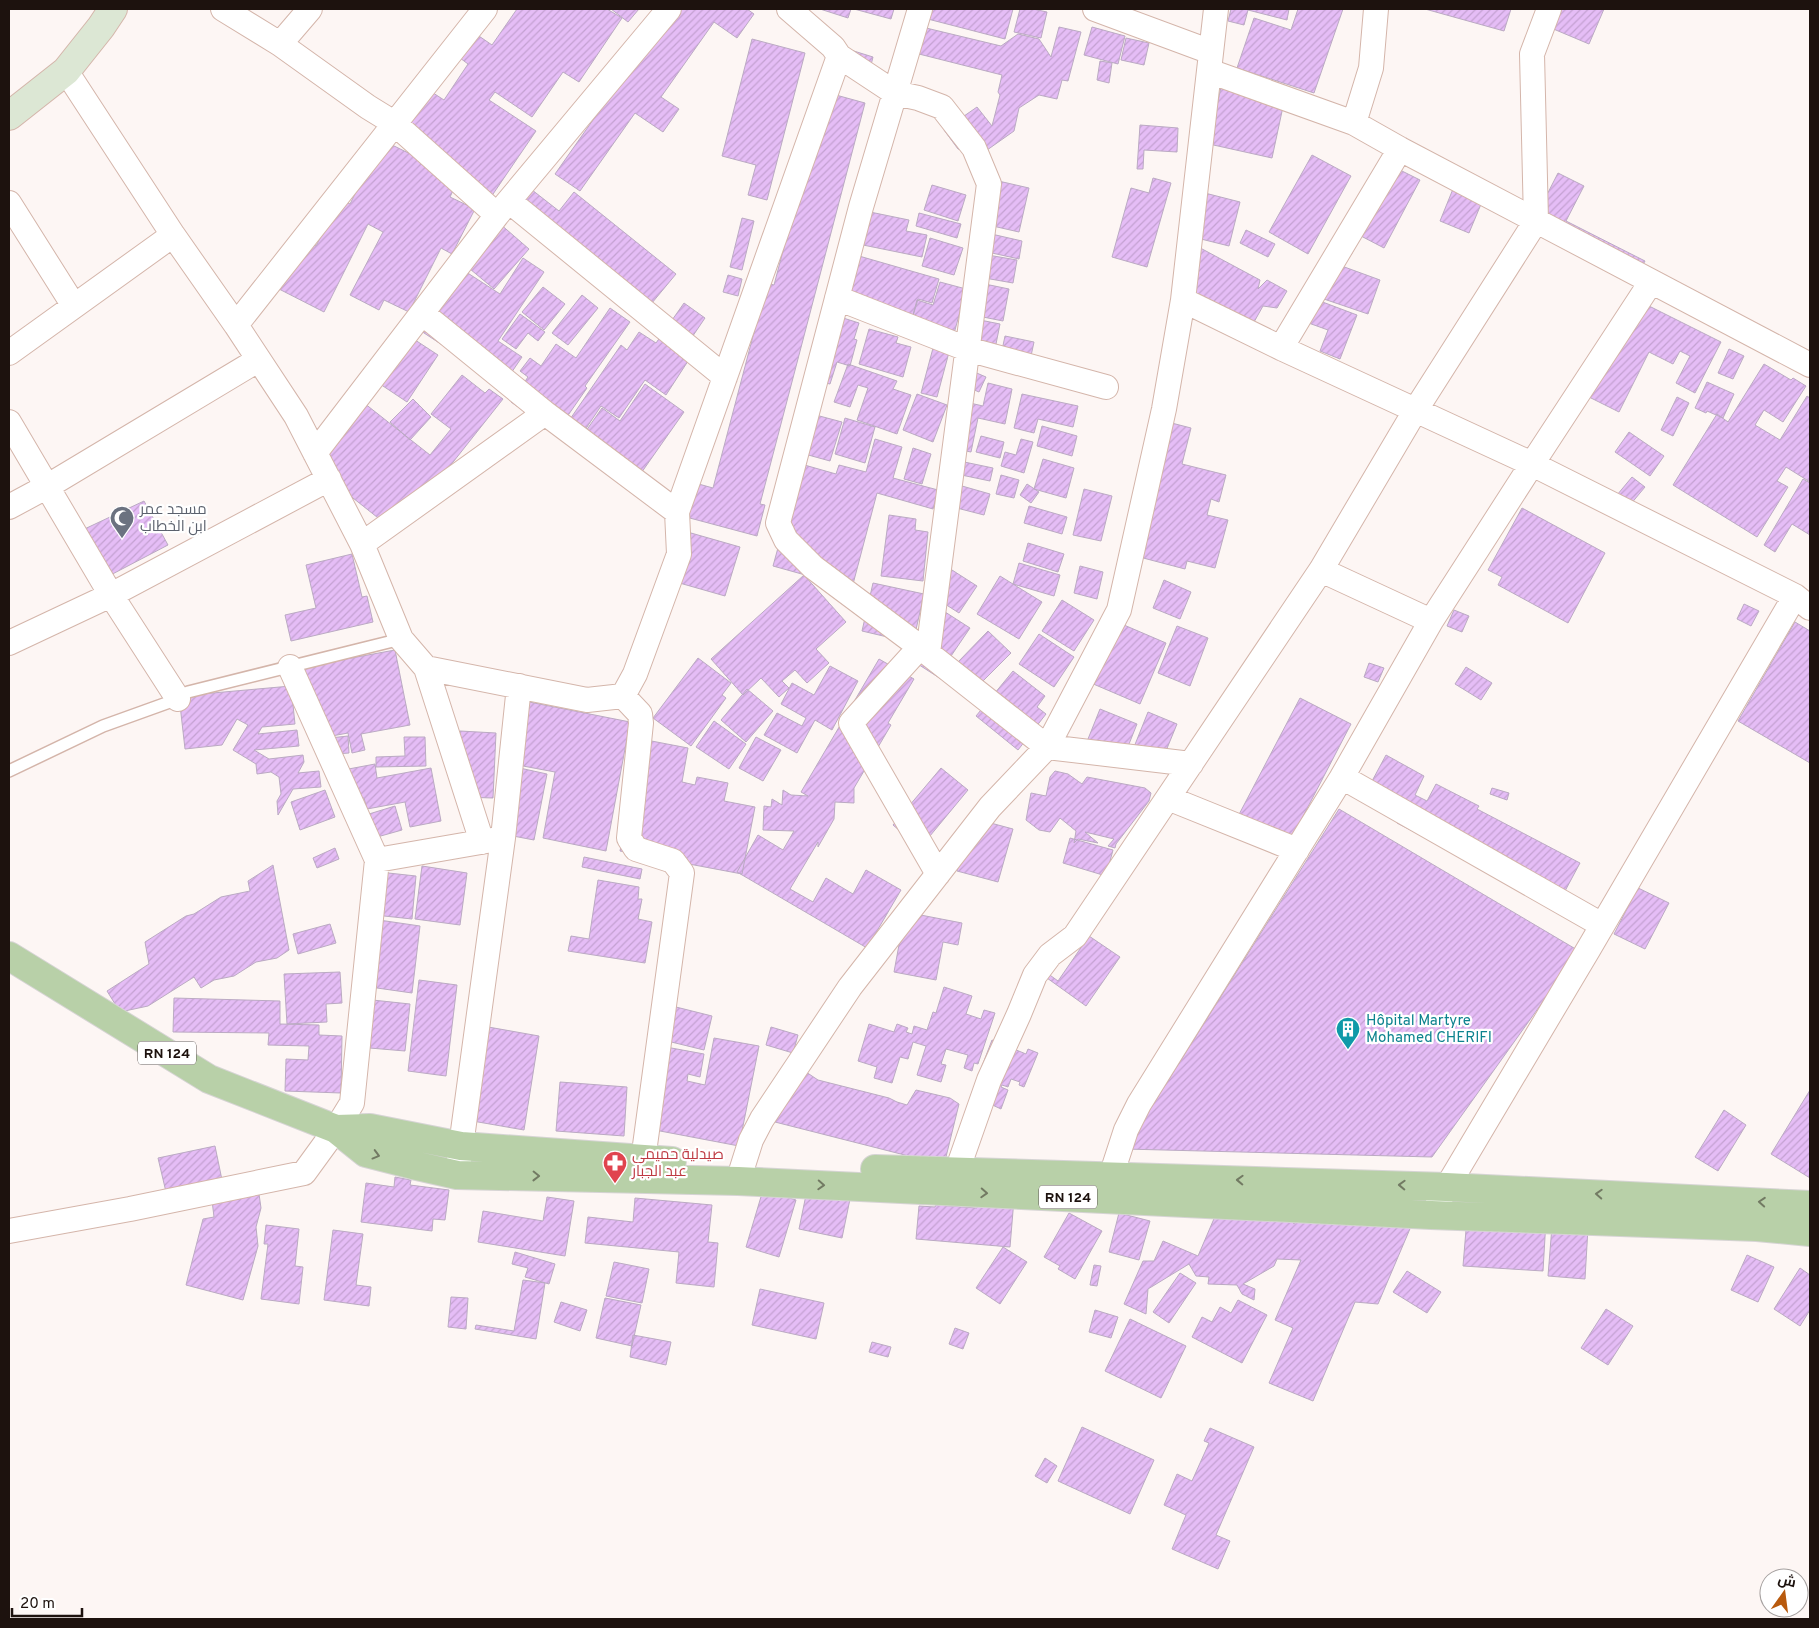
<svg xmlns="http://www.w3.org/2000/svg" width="1819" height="1628" font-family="Overpass,Cairo,sans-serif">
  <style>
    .building { fill: url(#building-hatch); stroke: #bbaac3 }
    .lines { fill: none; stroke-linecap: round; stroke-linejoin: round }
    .service-casing { stroke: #d4b5aa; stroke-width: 14 }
    .minor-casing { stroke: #d4b5aa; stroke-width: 26 }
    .secondary-casing { stroke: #d4b5aa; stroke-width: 30 }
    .primary-casing { stroke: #d6d4d4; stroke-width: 30 }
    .service { stroke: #fff; stroke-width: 11 }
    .minor { stroke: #fff; stroke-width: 24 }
    .secondary { stroke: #dce7d4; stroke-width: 28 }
    .primary { stroke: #b8d0a8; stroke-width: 28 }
    .oneway { stroke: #727a63 }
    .labels { text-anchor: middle; stroke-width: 4.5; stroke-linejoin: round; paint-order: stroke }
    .shield { fill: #fff; stroke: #615956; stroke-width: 1 }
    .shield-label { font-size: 14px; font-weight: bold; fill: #1d120e }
    .worship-label { font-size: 15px; fill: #5b616d; stroke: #fff; text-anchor: start }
    .culture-label { font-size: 15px; fill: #0d838f; stroke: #fff; text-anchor: start }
    .health-label { font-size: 15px; fill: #be3a42; stroke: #fff; text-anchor: start }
  </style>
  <defs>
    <pattern id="building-hatch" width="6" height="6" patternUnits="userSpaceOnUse" patternTransform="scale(1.25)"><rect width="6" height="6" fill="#e5bdf6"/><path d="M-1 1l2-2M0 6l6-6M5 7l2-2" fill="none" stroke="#c4a1d2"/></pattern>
  </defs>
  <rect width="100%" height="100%" fill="#fdf6f4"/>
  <path class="building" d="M517,9H607L622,18L579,82L563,72L532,117L495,92L489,100L536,131L491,197L397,132L427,89L444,100L468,64L460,58L476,34L492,45Z
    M611,9H639L628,22Z
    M671,9H747L754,14L737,38L714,22L661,97L679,109L663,132L635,113L580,191L555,174Z
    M820,9H851L848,18Z
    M854,9H894L891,19Z
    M922,9H1013L1005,39L920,17Z
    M1020,9H1033L1047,12L1041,38L1014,32Z
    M1231,9H1289L1287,20L1248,10L1244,25L1228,21Z
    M1298,9H1343L1314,93L1237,68L1254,18L1291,30Z
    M1425,9H1511L1504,31Z
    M1551,9H1604L1589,44L1544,25Z
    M922,27L1001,46L1018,34L1039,39L1051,57L1059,27L1081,32L1068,81L1062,80L1057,99L1039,95L1019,108L1014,131L980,155L958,149L944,130L977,107L992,126L1000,95L998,92L1002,75L915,53Z
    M1092,27L1125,36L1118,64L1084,55Z
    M1126,38L1149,43L1144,65L1121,60Z
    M752,39L805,53L767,200L748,195L756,165L722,156Z
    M841,47L873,57L870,69Z
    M1100,61L1112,63L1109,83L1097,80Z
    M1221,87L1284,102L1272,158L1209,144Z
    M825,92L865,103L760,504L765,505L757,536L686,517L695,483L713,488L767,283L774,285Z
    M1140,125L1178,128L1177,152L1144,150L1143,169H1137Z
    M382,140L459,178L450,197L475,209L452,254L441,248L409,312L384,300L379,310L350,295L383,232L368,224L324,312L279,289L295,258L302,261L311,243L316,246L340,199L350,204Z
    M1312,155L1351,176L1308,254L1269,232Z
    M1388,164L1420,180L1384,248L1361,236L1351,255L1343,251Z
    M1558,173L1584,186L1566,221L1645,261L1639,272L1534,220Z
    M1153,178L1171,183L1147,267L1112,257L1131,188L1149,193Z
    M994,180L1029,188L1019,232L984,224Z
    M1455,184L1484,197L1469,233L1440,221Z
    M932,185L966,195L958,221L924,210Z
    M527,186L559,211L574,192L676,274L642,315L508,208Z
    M1197,191L1240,202L1229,246L1185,235Z
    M870,212L909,220L906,231L927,235L922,257L863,245Z
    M919,213L961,224L957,238L916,226Z
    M742,218L754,221L742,270L730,267Z
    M499,223L529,249L494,289L464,264Z
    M1246,230L1275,244L1268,257L1240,243Z
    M987,233L1022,241L1019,259L983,251Z
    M930,238L963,248L954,275L922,266Z
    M1191,243L1260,280L1258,289L1267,280L1287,291L1277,308L1263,306L1249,331L1182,291Z
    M982,254L1017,260L1013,283L979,277Z
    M859,256L939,279L932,303L918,299L907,336L845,308Z
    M523,258L544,272L498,341L522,357L503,385L418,329L460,268L500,294Z
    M1328,261L1380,280L1368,314L1315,296Z
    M728,275L742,279L738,296L723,292Z
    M940,282L966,289L937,397L921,393L937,333L910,326L917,300L933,305Z
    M980,283L1009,289L1003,321L973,315Z
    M543,287L565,304L544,330L522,312Z
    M582,295L598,308L568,345L552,333Z
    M1312,298L1357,315L1340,359L1320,351L1328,330L1303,321Z
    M1635,299L1721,342L1695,393L1676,383L1690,356L1680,351L1673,364L1649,352L1619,412L1587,396Z
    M684,303L705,318L682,352L690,358L666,395L645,380L619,418L601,406L581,436L566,425L621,345L627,350L639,332L656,343Z
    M610,308L630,322L585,386L587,388L562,424L581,438L602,408L620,421L645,384L684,412L632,486L511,402L528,377L520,371L530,358L541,366L556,344L576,358Z
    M520,314L545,332L538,341L528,333L516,349L502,339Z
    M840,317L859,323L854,339L857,340L850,366L837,362L830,384L821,382Z
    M970,318L1000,324L994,354L1001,355L1005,336L1034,342L1028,370L962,357Z
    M869,329L898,337L896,343L911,347L903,377L859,364Z
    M409,336L438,355L407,402L377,382Z
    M1729,349L1744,356L1733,379L1718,373Z
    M848,364L897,381L893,389L911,395L897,434L857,420L868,388L858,385L850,407L834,402Z
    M1764,364L1791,380L1793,378L1806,386L1783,422L1764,410L1755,425L1780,440L1807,396L1810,398V482L1786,467L1777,481L1788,487L1757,537L1673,485L1717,414L1728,422Z
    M965,368L986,377L979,392L958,383Z
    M462,375L485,393L489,389L503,399L397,533L314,467L364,403L430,455L451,429L431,414Z
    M1707,382L1734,394L1723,418L1707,411L1706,413L1695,408Z
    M988,383L1012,389L1005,424L978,418L971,452L950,448L961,401L983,406Z
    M917,394L947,405L933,442L903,430Z
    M1022,394L1078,406L1073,427L1038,419L1034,433L1014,428Z
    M1677,397L1689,403L1673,436L1661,430Z
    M413,399L431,417L410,440L390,422Z
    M812,414L842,422L830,461L801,453Z
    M845,418L875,427L865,463L835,454Z
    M1156,419L1191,428L1182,464L1226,475L1219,502L1211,499L1207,515L1228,520L1215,568L1187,561L1185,569L1128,554Z
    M1042,426L1077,436L1072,456L1037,446Z
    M1629,432L1664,456L1650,476L1615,452Z
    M981,436L1004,442L1000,458L976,452Z
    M875,439L902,447L893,478L938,490L933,509L877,493L852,588L773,566L801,464L836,474L839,465L866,472Z
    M1021,439L1033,442L1024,473L1001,466L1005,452L1016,455Z
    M913,448L931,454L922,484L904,479Z
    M950,459L993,468L990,481L947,472Z
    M1043,459L1074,468L1066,498L1034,489Z
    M1001,475L1019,480L1014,498L996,494Z
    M1632,477L1645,487L1625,511L1612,501Z
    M1803,479L1810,483V535L1792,524L1775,552L1764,545Z
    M955,484L990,494L984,515L949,506Z
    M1027,484L1039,492L1031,503L1020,495Z
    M1084,489L1112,496L1101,541L1073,535Z
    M144,501L168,545L101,580L76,533Z
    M1029,506L1067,517L1062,534L1024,523Z
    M1522,508L1605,553L1568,623L1498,585L1502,577L1488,570Z
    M889,515L916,519L915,530L928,532L923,581L881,576Z
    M691,533L740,547L725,596L676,582Z
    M1028,543L1064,554L1058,572L1023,561Z
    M352,554L362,597L367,596L373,622L291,641L285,615L316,608L306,565Z
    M1019,563L1060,575L1054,596L1013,584Z
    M1080,566L1103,572L1097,599L1074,593Z
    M952,570L977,586L959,613L934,597Z
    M804,575L846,622L816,649L829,663L807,683L795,670L782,681L789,688L779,697L761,678L743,695L711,659Z
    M1000,576L1042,602L1019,639L977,614Z
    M1164,580L1191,592L1180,619L1153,608Z
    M873,583L924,594L913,643L862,631Z
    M1062,600L1094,620L1074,651L1042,631Z
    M1744,604L1759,611L1751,626L1737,619Z
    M942,610L970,628L947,662L972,699L910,659Z
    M1454,610L1469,616L1462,632L1447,626Z
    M1110,619L1166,643L1140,704L1084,680Z
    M1795,622L1810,631V763L1738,721Z
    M1177,626L1208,638L1190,686L1158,673Z
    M988,631L1011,653L980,684L958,662Z
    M1039,634L1074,657L1054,687L1019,664Z
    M395,650L410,725L361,734L365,750L352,753L348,733L310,740L297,668Z
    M698,658L731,683L722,695L726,698L691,746L653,718Z
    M879,659L914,679L888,723L891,725L854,788V803L835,802L834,819L818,847V842L790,889L813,902L826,878L853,894L866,870L901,890L867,948L737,872L758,835L783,850L794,831L763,830L764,806L771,807L772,799L782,805L783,790L791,795L808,796L801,792Z
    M1369,663L1384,668L1378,682L1364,677Z
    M830,666L858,681L832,730L815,720L797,753L764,735L777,713L802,726L806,718L781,704L792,683L814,695Z
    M1466,667L1492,683L1481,700L1455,684Z
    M1013,671L1045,696L1037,707L1046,714L1018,750L976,716Z
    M291,686L295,724L262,727L258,734L297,730L299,746L254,750L269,759L303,755L304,762L298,773L319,771L321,787L293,789L278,815L277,801L281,794L279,777L271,772L257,774L256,764L233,750L248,725L237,719L222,745L185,749L179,696Z
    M747,689L773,711L746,742L721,720Z
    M1300,698L1351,724L1285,851L1234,824Z
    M519,700L630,722L606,851L543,838L555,772L507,763Z
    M1100,709L1137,724L1121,764L1084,749Z
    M1148,712L1177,724L1161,763L1132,752Z
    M714,721L746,744L729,769L696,747Z
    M460,731L496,733L493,798L463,797L458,772Z
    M348,736L349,753L322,755L321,739Z
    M404,737H425L426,766L376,767V757L405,756Z
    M756,737L781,750L763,781L739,768Z
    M641,739L688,748L682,782L695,785L697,777L728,783L724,801L755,807L742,874L620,851Z
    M1386,755L1424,776L1415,795L1427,801L1436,784L1479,806L1477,809L1580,863L1557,906L1397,823L1408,801L1396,794L1364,796Z
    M375,764L377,778L431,768L441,821L410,827L405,802L367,809L364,798L344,803L338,771Z
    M506,765L547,774L534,840L492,832Z
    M941,768L968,790L920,848L893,825Z
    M1055,771L1068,774L1082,784L1087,777L1145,788L1151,793L1149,801L1116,844L1115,848L1108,846L1114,839L1085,832L1098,843L1078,839L1074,843L1076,831L1060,818L1050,832L1039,830L1026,820L1031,793L1046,796L1050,777Z
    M1492,788L1509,793L1507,800L1490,794Z
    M325,790L335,817L300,830L291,802Z
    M395,806L402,830L363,841L356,818Z
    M1339,809L1579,951L1432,1157L1125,1149Z
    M972,818L1013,829L998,882L957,871Z
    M1070,838L1113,850L1106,876L1063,863Z
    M335,848L339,859L317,868L313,858Z
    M584,857L642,869L640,879L582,867Z
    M273,865L289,950L277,958L256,962L234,976L214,980L201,988L194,977L148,1006L120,1012L107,991L149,964L145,942L186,916L194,914L221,897L250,891L248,881Z
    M422,866L467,873L460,925L415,919Z
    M379,872L416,876L412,919L375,915Z
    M598,880L639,887L638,899H642L638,919L652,922L645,963L568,951L571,936L589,939Z
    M1632,885L1669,903L1645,949L1614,934L1628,907L1622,904Z
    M905,912L962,923L958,945L943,942L936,980L894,972Z
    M372,919L420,926L412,993L363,986Z
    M330,924L336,943L298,954L293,934Z
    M1089,936L1120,957L1086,1006L1040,973L1043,970L1058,981Z
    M340,972L342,1003L326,1004L327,1022L287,1024L284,974Z
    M419,980L457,985L446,1076L408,1071Z
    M944,987L972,996L966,1014L981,1019L984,1010L995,1013L978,1064L974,1063L972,1071L964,1068L968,1055L946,1049L941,1064L946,1065L941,1082L917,1075L926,1046L913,1042L908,1059L900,1057L892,1083L874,1078L877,1067L858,1061L869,1024L894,1032L897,1024L908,1028L906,1032L912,1034L914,1026L927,1030L933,1012L936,1013Z
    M174,998L280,1001V1024L319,1025V1035L342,1036L341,1093L285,1091L286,1059L308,1060L309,1046L268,1045L269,1033L173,1032Z
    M363,999L410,1004L405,1051L358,1047Z
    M664,1004L712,1016L704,1050L655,1038Z
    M477,1025L539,1036L524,1130L461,1119Z
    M771,1027L798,1035L793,1053L766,1045Z
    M714,1038L759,1046L739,1146L639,1127L655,1045L704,1054L700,1077L688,1074L687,1081L705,1085Z
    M992,1040L1026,1054L1028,1049L1038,1053L1024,1087L1019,1085L1020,1082L1011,1079L1008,1087L1002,1085L1001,1087L1008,1090L1001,1109L971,1095Z
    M806,1072L818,1080L889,1098L897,1102L907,1105L916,1090L950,1098L959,1104L944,1165L775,1122Z
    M560,1082L627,1087L624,1136L556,1131Z
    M1810,1090V1178L1771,1154Z
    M1724,1110L1746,1125L1718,1171L1695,1157Z
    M215,1146L222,1180L166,1192L158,1158Z
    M395,1177L411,1180L410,1185L449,1190L445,1220L433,1219L432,1231L361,1222L366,1183L394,1187Z
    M258,1187L261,1208L256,1227L258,1246L243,1300L186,1285L203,1219L214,1217L211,1192Z
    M763,1190L796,1200L779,1257L746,1247Z
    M807,1190L850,1199L842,1238L799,1229Z
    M978,1195L1014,1199L1010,1247L916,1239L919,1206L935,1207L936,1205L977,1208Z
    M547,1197L574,1201L565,1256L478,1242L483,1211L543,1221Z
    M635,1198L712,1205L708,1242L718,1243L714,1287L676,1283L679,1252L585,1243L588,1217L633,1222Z
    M1219,1207L1286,1211L1294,1224L1300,1210L1415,1217L1378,1304L1355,1302L1313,1401L1269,1383L1293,1328L1275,1320L1301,1260L1277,1259L1274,1266L1243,1284L1255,1289L1254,1300L1242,1294L1237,1285L1208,1284L1209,1277L1196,1276L1189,1264L1148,1289L1146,1314L1124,1304L1143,1261H1154L1163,1241L1198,1256Z
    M1069,1213L1102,1231L1075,1279L1058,1269L1060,1266L1044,1257Z
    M1119,1213L1150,1221L1139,1260L1109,1252Z
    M1467,1218L1546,1220L1543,1271L1463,1266Z
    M266,1225L299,1229L295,1266L303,1267L299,1304L261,1299L268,1244H264Z
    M1552,1226L1588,1228L1585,1279L1548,1276Z
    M333,1230L363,1234L356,1285L371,1287L369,1306L324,1300Z
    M1003,1247L1027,1262L1000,1304L976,1288Z
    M515,1252L555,1264L549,1284L525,1277L528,1268L512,1264Z
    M1747,1255L1774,1267L1758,1302L1731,1290Z
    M614,1262L649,1269L642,1303L606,1296Z
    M1094,1265L1101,1266L1097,1286L1090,1285Z
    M1800,1268L1810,1275V1310L1800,1326L1774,1309Z
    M1407,1271L1441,1292L1427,1313L1393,1292Z
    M1180,1273L1196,1283L1169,1323L1153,1312Z
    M523,1280L545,1283L536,1339L475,1329L476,1325L514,1331Z
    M760,1289L824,1303L816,1339L752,1325Z
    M451,1297L468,1298L466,1329L448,1327Z
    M605,1298L641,1305L632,1346L596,1338Z
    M1238,1300L1267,1315L1242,1363L1192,1337L1202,1317L1212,1322L1220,1307L1231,1313Z
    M561,1302L587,1310L580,1331L554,1322Z
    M1606,1309L1633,1326L1608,1365L1581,1348Z
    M1095,1310L1118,1317L1111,1338L1089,1332Z
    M1130,1319L1186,1346L1161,1398L1105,1371Z
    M955,1328L969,1333L963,1349L949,1344Z
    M633,1335L671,1342L666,1365L630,1357Z
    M872,1342L891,1347L888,1357L869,1352Z
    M1082,1427L1154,1460L1130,1514L1058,1481Z
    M1210,1428L1254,1447L1216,1535L1230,1541L1218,1569L1172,1549L1186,1515L1164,1505L1177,1474L1192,1481L1209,1443L1204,1441Z
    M1045,1458L1057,1466L1047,1483L1035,1476Z"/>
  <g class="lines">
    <defs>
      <path id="service" d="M9,771L103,726L178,699L188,692L401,639"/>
      <path id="minor" d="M223,9L280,44L368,107L394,123L497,215
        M920,9L861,207L778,523L786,540L813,567L920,647L1047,747L1191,764
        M1095,9L1211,52
        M280,44L310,9
        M839,56L895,93L918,98L942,107L974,148L989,184L928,653
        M66,71L173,235L236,325L296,416L362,544L401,639L426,668L587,700L623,696L635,674L679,554L677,512L839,56L833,47L789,9
        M1209,71L1354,123L1400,149L1810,365
        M1354,123L1371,68L1376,9
        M509,201L725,377
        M9,203L74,306
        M837,298L967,349L1106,387
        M1183,300L1281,348L1532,464L1795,596L1810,608
        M422,313L545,413
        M236,325L485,9
        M1281,348L1400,149
        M9,353L173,235
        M9,422L111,595L178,699
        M315,453L497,215L669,9
        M9,507L48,486L258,360
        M362,544L545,413L677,512
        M1321,570L1431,621
        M9,643L111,595L329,479
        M920,647L851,723L938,874
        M426,668L482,842
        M623,696L640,714L641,723L629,838L636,849L673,861L682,873L643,1160
        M1342,777L1602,925
        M1168,798L1297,850
        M377,860L498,839
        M957,1171L989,1080L1019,1014L1035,975L1050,955L1075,936L1321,570L1415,411L1536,221L1532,54L1549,9
        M457,1175L503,838L519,686
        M1111,1176L1126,1130L1139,1104L1342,777L1431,621L1532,464L1651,282
        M738,1181L751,1140L762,1119L850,987L990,807L1047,747L1119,610L1164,409L1183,300L1216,9
        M1438,1202L1588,950L1795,596
        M9,1231L130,1209L304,1173L336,1129L352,1103L377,860L290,667"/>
      <path id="secondary" d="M9,116L66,71L101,27L113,9"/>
      <path id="primary" d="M9,956L209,1079L336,1129L366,1153L413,1165L457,1175L738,1181L1431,1215L1757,1227L1810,1232
        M336,1129L370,1128L461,1146L672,1161
        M875,1169L1446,1187L1810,1205"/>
    </defs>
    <use href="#service" class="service-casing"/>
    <use href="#minor" class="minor-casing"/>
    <use href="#secondary" class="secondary-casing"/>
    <use href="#primary" class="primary-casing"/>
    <use href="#service" class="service"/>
    <use href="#minor" class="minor"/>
    <use href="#secondary" class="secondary"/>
    <use href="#primary" class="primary"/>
  </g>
  <defs><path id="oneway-chevron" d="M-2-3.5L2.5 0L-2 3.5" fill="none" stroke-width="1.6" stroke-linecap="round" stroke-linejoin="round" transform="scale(1.25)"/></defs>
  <g class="oneway">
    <use href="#oneway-chevron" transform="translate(376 1155) rotate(15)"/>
    <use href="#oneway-chevron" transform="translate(536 1176) rotate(1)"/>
    <use href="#oneway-chevron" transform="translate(1240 1180) rotate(-178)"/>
    <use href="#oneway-chevron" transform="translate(821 1185) rotate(3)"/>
    <use href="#oneway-chevron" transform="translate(1402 1185) rotate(-178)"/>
    <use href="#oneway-chevron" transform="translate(984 1193) rotate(3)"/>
    <use href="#oneway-chevron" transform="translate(1599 1194) rotate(-177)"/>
    <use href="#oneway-chevron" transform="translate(1762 1202) rotate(-176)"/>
  </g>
  <defs>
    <symbol id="mosque-pin" viewBox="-11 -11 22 30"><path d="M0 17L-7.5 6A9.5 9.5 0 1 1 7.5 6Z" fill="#6b7280" stroke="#fff"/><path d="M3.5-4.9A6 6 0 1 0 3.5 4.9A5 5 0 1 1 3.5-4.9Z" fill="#fff"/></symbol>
    <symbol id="building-pin" viewBox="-11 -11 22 30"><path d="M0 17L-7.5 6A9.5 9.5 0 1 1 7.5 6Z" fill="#0f9aa8" stroke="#fff"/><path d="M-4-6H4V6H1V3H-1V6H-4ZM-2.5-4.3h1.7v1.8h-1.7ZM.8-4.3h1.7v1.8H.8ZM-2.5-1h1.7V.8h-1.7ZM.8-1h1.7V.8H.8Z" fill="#fff"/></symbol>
    <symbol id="pharmacy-pin" viewBox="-11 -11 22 30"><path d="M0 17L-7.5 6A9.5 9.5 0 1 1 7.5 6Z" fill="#e0444e" stroke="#fff"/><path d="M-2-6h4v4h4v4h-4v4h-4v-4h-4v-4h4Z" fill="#fff"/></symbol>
  </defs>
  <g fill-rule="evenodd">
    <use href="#mosque-pin" x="108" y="504" width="28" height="38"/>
    <use href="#building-pin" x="1334" y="1015" width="28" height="38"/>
    <use href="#pharmacy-pin" x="601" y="1149" width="28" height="38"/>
  </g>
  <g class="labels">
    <g class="shield">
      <rect x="138" y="1041.5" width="58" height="23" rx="4"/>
      <rect x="1039" y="1185.5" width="58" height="23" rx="4"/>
    </g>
    <g class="shield-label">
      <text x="167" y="1058">RN 124</text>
      <text x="1068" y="1202">RN 124</text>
    </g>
    <g class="worship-label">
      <text x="140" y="514">مسجد عمر<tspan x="140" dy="17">ابن الخطاب</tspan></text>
    </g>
    <g class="culture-label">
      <text x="1366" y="1025">Hôpital Martyre<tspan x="1366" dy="17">Mohamed CHERIFI</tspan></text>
    </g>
    <g class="health-label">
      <text x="632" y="1159">صيدلية حميمي<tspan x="632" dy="17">عبد الجبار</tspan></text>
    </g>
  </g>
  <rect width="1819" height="1628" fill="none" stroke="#1d120e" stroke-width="20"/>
  <g transform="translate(1784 1593) rotate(14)"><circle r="24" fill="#ffffff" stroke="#a5a09f"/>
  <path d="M0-4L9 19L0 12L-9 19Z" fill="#b85a0d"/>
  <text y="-8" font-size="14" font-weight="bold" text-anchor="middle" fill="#1d120e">ش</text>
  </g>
  <path d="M12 1608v8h70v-8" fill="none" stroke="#1d120e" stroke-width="2.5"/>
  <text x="20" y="1608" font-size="15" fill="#1d120e" stroke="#ffffff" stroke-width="4" paint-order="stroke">20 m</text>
</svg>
